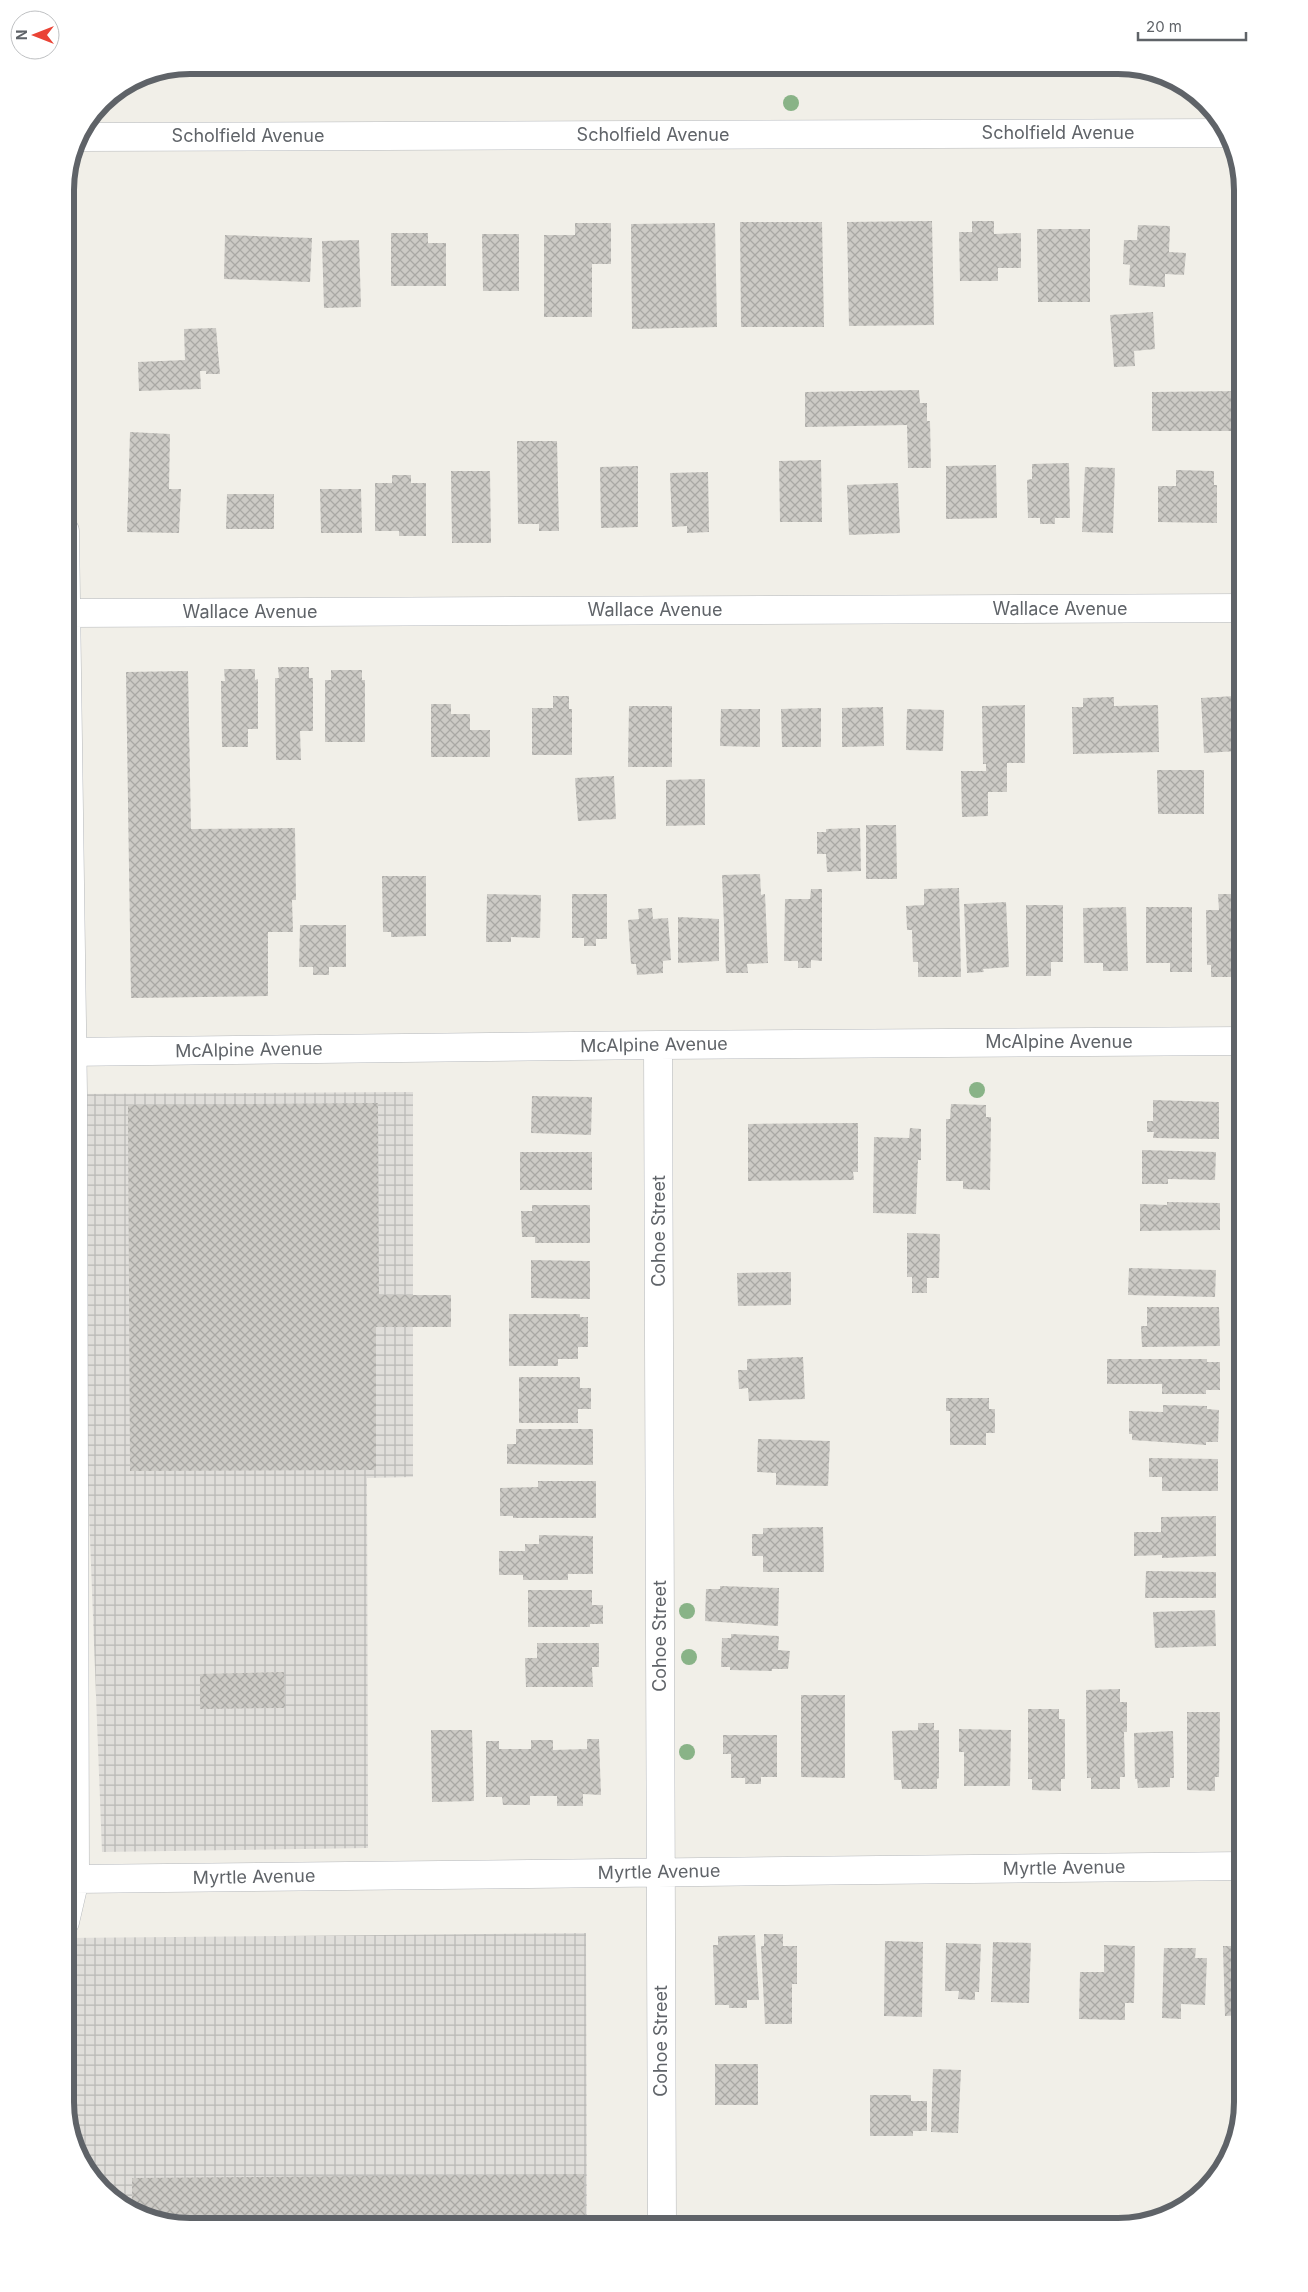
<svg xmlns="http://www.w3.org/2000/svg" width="1308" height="2292" font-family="Inter,sans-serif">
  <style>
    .industrial { fill: url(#industrial-grid) }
    .building { fill: url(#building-cross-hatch) }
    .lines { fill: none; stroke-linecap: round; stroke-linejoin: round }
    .street-casing { stroke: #b5b8bc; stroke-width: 29 }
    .street { stroke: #fff; stroke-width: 28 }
    .tree { fill: #89b387 }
    .labels { text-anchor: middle; stroke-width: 4; stroke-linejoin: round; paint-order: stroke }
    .street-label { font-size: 18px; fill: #5f6368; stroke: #fff }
    .rim { fill: none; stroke: #5f6368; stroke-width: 6 }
  </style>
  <defs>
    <pattern id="industrial-grid" width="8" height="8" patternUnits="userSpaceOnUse" patternTransform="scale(1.25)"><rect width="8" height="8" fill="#e0deda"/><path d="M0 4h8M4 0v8" fill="none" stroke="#b9b8b5"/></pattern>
    <pattern id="building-cross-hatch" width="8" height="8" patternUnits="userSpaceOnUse" patternTransform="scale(1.25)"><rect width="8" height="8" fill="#cccac5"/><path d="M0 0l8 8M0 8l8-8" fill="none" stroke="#a9a8a4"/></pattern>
  </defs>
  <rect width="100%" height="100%" fill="#f1efe8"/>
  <path class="industrial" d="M413,1092V1477L367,1478L368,1848L102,1852L73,1094Z
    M586,1933L587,2227H182L121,2206L78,2157L65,2102V1938Z"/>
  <path class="building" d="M932,221L934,325L849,326L847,222Z
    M972,221H994V234L1021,233V268H998V281H960L959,232H972Z
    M740,222H822L824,327H741Z
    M575,223H611V264H592V317H544V235H575Z
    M715,223L717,327L632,329L631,224Z
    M1138,225L1170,226L1169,252L1186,253L1184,275L1165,274V287L1129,285L1130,265L1123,264L1124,240H1137Z
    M1037,229H1090V302H1038Z
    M391,233H428V243H446V286H391Z
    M482,234H519V291H483Z
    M225,235L312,238L310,282L224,279Z
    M359,240L361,307L324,308L322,241Z
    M1153,312L1155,349L1134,351L1135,366L1114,367L1110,315Z
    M216,328L220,374H206V371H200L201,389L139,391L138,362L185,360L184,329Z
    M919,390L920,403H927V421H930L931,468H908L907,425L805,427V392Z
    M1243,391V431H1152V392Z
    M130,432L170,434L169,489H181L179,533L127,532Z
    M517,441H557L559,531H539V524H518Z
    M821,460L822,522H780L779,461Z
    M1069,463L1070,518H1055V524H1040V518H1028L1027,480L1032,479V464Z
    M996,465L997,518L946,519V466Z
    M638,466V527L601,528L600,467Z
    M1085,467L1115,468L1113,533L1082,532Z
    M1176,470L1214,471V485H1217V523L1158,522V486H1176Z
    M451,471H490L491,543H452Z
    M708,472L709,532L687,533V526L672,527L670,473Z
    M392,475H411V483H426V536H399V531H375V483H392Z
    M898,483L900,533L849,535L847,485Z
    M320,489H361L362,533H321Z
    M227,494H274V529H226Z
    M278,667H309V678H313V731H300L301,760H276L275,678H279Z
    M224,669H255V680L258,679V729H248V747H222L221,681H225Z
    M331,670H362V680H365V742H325V680H331Z
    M188,671L191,829L295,828L296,900H292L293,932H268V996L131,998L126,672Z
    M553,696H569V709H572V755H532V708H553Z
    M1235,696L1238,751L1204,753L1201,698Z
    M1114,697V706L1158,705L1159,752L1073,754L1072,707H1083V698Z
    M431,704H451V714H470V730H490V757H431Z
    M1025,705V763H1007V792H988V816L962,817L961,771H986V764H983L982,706Z
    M629,706H672V767H628Z
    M883,707L884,746L842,747V708Z
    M821,708V747H782L781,709Z
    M721,709H760V747L720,746Z
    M907,709L944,710L943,751L906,750Z
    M1157,770H1204V814H1158Z
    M614,776L616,819L578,821L575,778Z
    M705,779V825L666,826V780Z
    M866,825H896L897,879H866Z
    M860,828L861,871L827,872L826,854H817V832H826V829Z
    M760,874L761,895L765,894L768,963L747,964L748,973H726L722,875Z
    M382,876H426V936L391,937V932H383Z
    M959,888L961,977H918V962H913L912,930H907L906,906L924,905V889Z
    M811,889H822V961L811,960V968H798V961H784L785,899H810Z
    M487,894L541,895L540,938L511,937V942H486Z
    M572,894H607V939H596V946H584V938H572Z
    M1218,894H1241V912H1243V977H1211V965H1207L1206,910H1219Z
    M1006,902L1009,967L983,969L984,972L967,973L964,904Z
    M1026,905H1063V962H1051V976H1026Z
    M1126,907L1128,971H1103V963H1084L1083,908Z
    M1146,907H1192V972H1170V963H1146Z
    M652,908L653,919L668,918L671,960L663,961V973L637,975L636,964H631L628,920L639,919L638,909Z
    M678,917L719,919V961L678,963Z
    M300,925H346V967H329V975H313V967H299Z
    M532,1096L592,1097L591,1135L531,1133Z
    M1153,1100L1219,1102V1139L1153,1138L1154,1132H1147V1121H1153Z
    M378,1103L379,1295H451V1327H376V1470L130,1471L128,1105Z
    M951,1104L986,1105V1117H991L990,1190L963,1189V1181H946V1119H950Z
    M858,1123V1172H853L854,1180L748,1181V1124Z
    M910,1128L921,1129V1160H918L916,1214L873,1213L874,1137L909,1138Z
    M1142,1150L1216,1152L1215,1180L1168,1179V1184H1142Z
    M520,1152H592V1190H520Z
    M1167,1202L1220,1203V1230L1140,1231V1204L1167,1205Z
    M532,1205H590V1243H535V1237H522L521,1211H532Z
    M907,1233L940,1234L939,1278H927V1293H912V1277H907Z
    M531,1260L590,1261V1299L531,1298Z
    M1129,1268L1216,1270L1215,1297L1128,1295Z
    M791,1272V1305L738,1306L737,1273Z
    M1147,1307H1219L1220,1346L1142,1347L1141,1326H1147Z
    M509,1314H580V1317H588V1347H578V1359H558V1366H509Z
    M803,1357L805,1399L749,1401L748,1388L739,1389L738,1370H747V1359Z
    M1107,1359H1207V1362H1220V1390H1206V1394H1162V1384H1107Z
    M519,1377H580V1388H591V1409H578V1423H519Z
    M946,1398H989V1409H995V1433H986V1445H950V1411H946Z
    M1163,1405L1207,1406V1409L1219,1410L1218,1442H1206V1445L1132,1440V1434H1129V1411L1163,1412Z
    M516,1429H593V1465L507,1464V1444H516Z
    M758,1439L830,1441L828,1486L776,1485V1473L757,1472Z
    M1149,1458L1218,1459V1491H1162V1477H1149Z
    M538,1481H596V1518H513V1516H500V1488L538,1487Z
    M1216,1516V1556L1162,1558V1555L1134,1556V1532H1161V1517Z
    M823,1527L824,1572H763V1556H752V1534H763V1528Z
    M539,1535L593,1536V1574H568V1580H523V1575H499V1551H525V1544H539Z
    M1146,1571L1216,1572V1598H1145Z
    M720,1586L779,1588L778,1626L705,1621L706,1589H720Z
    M528,1590H592V1605H603V1624H590V1627H528Z
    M1215,1610L1216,1646L1155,1648L1153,1612Z
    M731,1634L779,1636L778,1650L790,1651L788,1669H772V1671L730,1670V1667H721L722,1638H731Z
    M537,1643H599V1667H592L593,1687H526L525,1658H537Z
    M284,1672L285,1708L200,1709V1674Z
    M1120,1689V1702H1127V1732H1124L1125,1777H1120V1789H1091V1778H1087L1086,1690Z
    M801,1695H845V1778L801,1777Z
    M1028,1709H1059V1719H1065V1779H1061V1791L1032,1790V1779H1028Z
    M1187,1712H1220L1219,1777H1215V1791L1187,1790Z
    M918,1723H934V1730H939V1778L937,1779V1789H902L901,1780H894L892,1731L918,1730Z
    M959,1729L1011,1730L1010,1786H964V1752H959Z
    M431,1730H472L474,1801L432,1802Z
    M1173,1731L1174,1778H1170V1787L1138,1788L1137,1779H1135L1134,1733Z
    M723,1735H777V1777H761V1784H745V1778H731V1754H723Z
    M587,1739H599L601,1795L583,1794V1806H557V1796H530V1805H503L502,1797H486V1741H499V1749H531V1740H553V1750L587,1749Z
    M764,1934H783V1946H797V1984H792V2024H765L761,1946H764Z
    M755,1935L759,2000H747V2008H729V2005H715L713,1945H718V1936Z
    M885,1941L923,1942L922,2017L884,2016Z
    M993,1942L1031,1943L1029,2003L991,2002Z
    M946,1943L981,1944L979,1992H975V2000L958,1999L959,1991H945Z
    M1104,1945L1135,1946L1134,2003H1125V2020L1079,2019L1080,1972H1104Z
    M1223,1946H1243V2015L1225,2016Z
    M1164,1948H1196L1195,1958H1207L1205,2005L1181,2004V2019L1162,2018Z
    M715,2064H758V2105H715Z
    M933,2069L961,2070L958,2133L931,2132Z
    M870,2095H911V2101H927V2131H913V2136H870Z
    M584,2174L585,2227H182L132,2210V2178Z
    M1008,2225H1036V2227H1008Z"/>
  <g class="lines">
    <defs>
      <path id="street" d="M77,137L1228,133
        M66,613L1243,608
        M658,1045L662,2227
        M65,1052L658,1045L1243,1041
        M75,1879L1243,1866
        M65,1922L75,1879L73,1094L65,531"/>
    </defs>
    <use href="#street" class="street-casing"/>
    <use href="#street" class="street"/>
  </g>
  <g class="tree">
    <circle cx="791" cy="103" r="8"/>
    <circle cx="977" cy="1090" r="8"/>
    <circle cx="687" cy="1611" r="8"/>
    <circle cx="689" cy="1657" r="8"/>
    <circle cx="687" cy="1752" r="8"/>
  </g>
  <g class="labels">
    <g class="street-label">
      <text x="1058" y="139">Scholfield Avenue</text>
      <text x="653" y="141">Scholfield Avenue</text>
      <text x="248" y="142">Scholfield Avenue</text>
      <text x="1060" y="615">Wallace Avenue</text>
      <text x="655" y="616">Wallace Avenue</text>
      <text x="250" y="618">Wallace Avenue</text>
      <text x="1059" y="1048">McAlpine Avenue</text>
      <text transform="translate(654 1045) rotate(-1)" y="6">McAlpine Avenue</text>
      <text transform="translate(249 1050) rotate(-1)" y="6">McAlpine Avenue</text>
      <text transform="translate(659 1231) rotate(-90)" y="6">Cohoe Street</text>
      <text transform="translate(660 1636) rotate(-90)" y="6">Cohoe Street</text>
      <text transform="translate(1064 1868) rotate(-1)" y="6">Myrtle Avenue</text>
      <text transform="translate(659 1872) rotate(-1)" y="6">Myrtle Avenue</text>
      <text transform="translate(254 1877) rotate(-1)" y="6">Myrtle Avenue</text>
      <text transform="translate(661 2041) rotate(-90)" y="6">Cohoe Street</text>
    </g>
  </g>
  <path d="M0 0H1308V2292H0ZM190 74H1118A116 116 0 0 1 1234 190V2102A116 116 0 0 1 1118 2218H190A116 116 0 0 1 74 2102V190A116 116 0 0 1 190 74Z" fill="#fff" fill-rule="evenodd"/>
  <path class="rim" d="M190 74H1118A116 116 0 0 1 1234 190V2102A116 116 0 0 1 1118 2218H190A116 116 0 0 1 74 2102V190A116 116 0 0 1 190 74Z"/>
  <g transform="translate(35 35) rotate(270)"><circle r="24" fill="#ffffff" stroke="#bfc1c3"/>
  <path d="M0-4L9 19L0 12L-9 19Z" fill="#ea4335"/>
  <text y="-8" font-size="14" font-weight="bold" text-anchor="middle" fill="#5f6368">N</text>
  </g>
  <path d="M1138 32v8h108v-8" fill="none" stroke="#5f6368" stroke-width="2.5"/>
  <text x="1146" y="32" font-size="15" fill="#5f6368" stroke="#ffffff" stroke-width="4" paint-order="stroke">20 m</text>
</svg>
